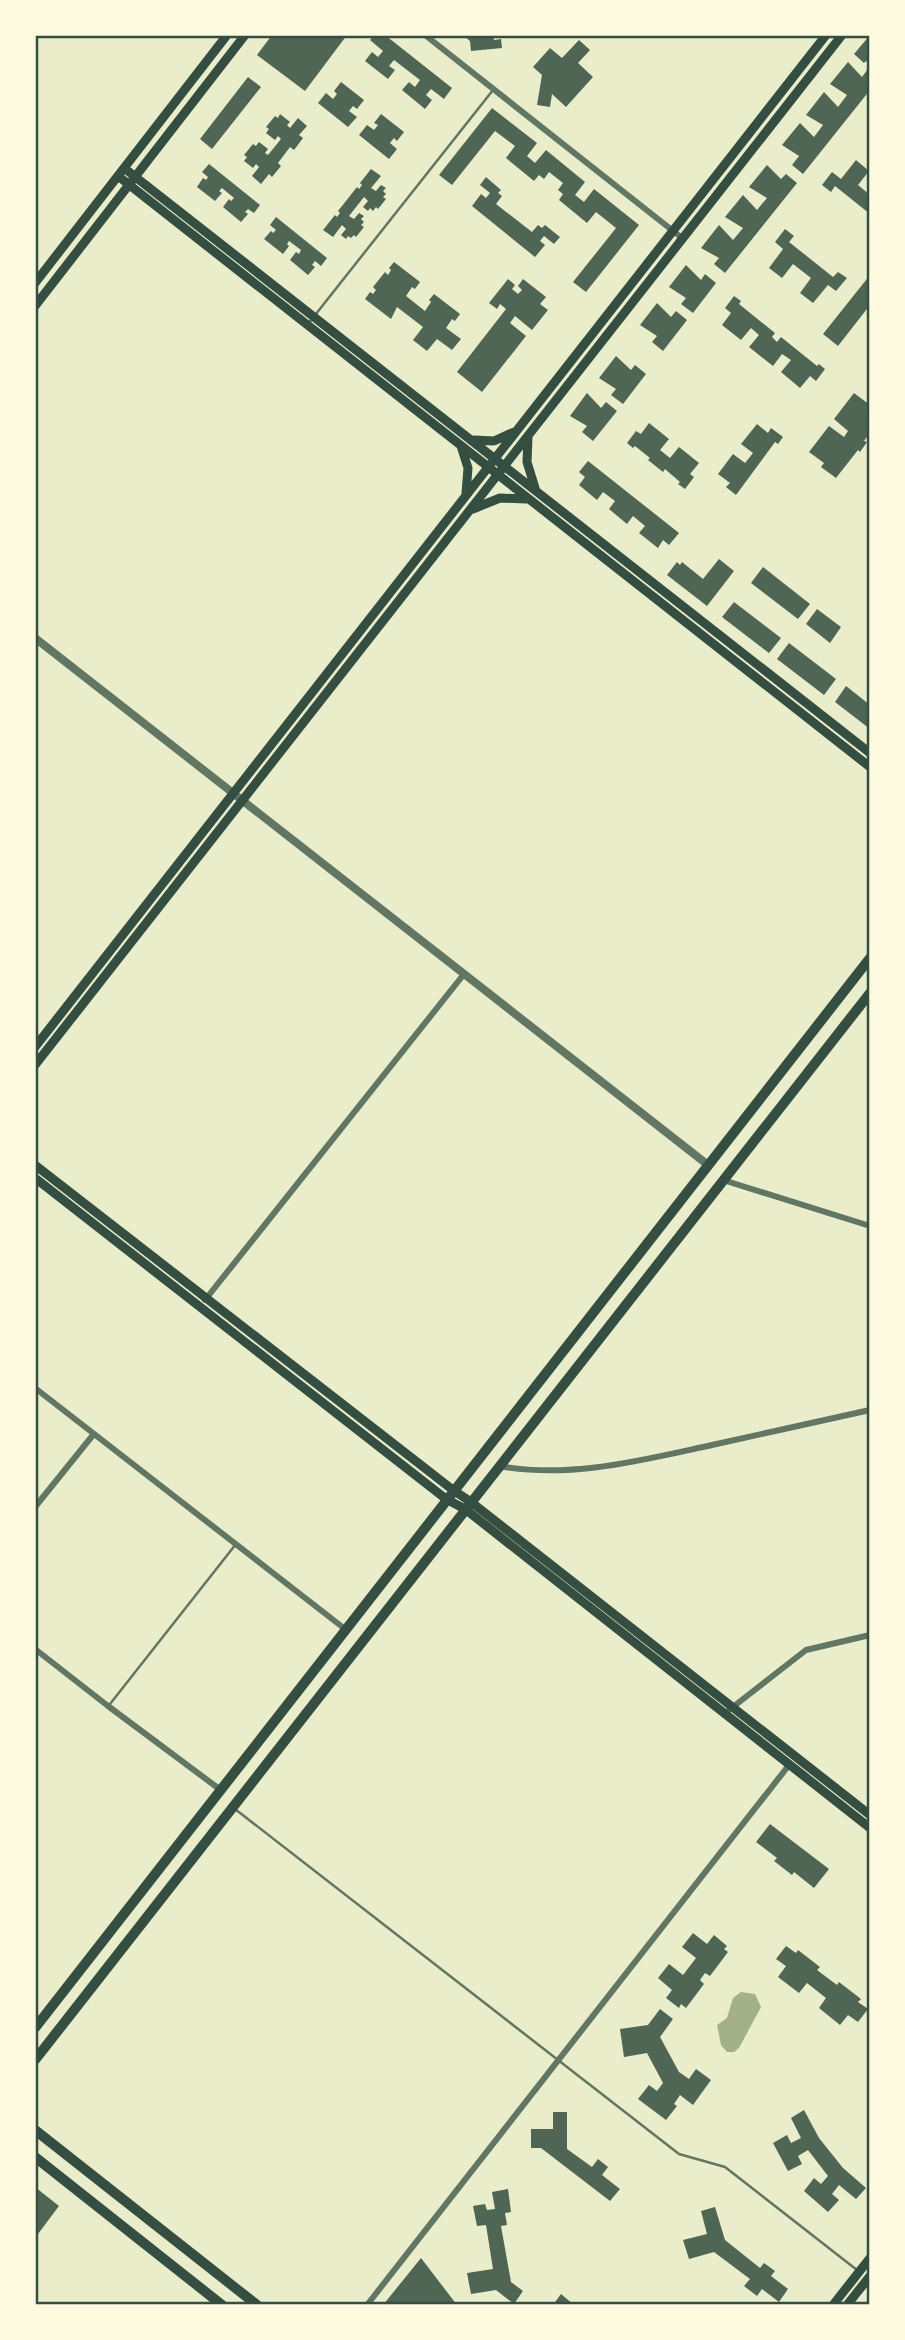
<svg xmlns="http://www.w3.org/2000/svg" width="905" height="2340" font-family="'Sofia Sans Condensed',sans-serif">
  <style>
    .water { fill: #a3b18a }
    .building { fill: #4f6655 }
    .lines { fill: none; stroke-linecap: round; stroke-linejoin: round }
    .service { stroke: #617663; stroke-width: 2.5 }
    .minor { stroke: #617663; stroke-width: 6 }
    .tertiary { stroke: #617663; stroke-width: 8 }
    .secondary { stroke: #344e41; stroke-width: 9 }
    .primary { stroke: #344e41; stroke-width: 10 }
    .neatline { fill: none; stroke: #344e41; stroke-width: 2.5 }
  </style>
  <rect width="100%" height="100%" fill="#e9edc9"/>
  <path class="water" d="M741,1992L755,1994L761,2007L739,2048L734,2052H727L721,2045L717,2025L727,2018L733,1998Z"/>
  <path class="building" d="M272,35H347L305,91L257,55Z
    M374,35H385L452,88L444,99L431,89L426,95L432,100L425,109L402,90L409,82L415,87L420,80L394,60L389,66L395,70L388,79L365,61L372,52L378,57L383,51L370,40Z
    M463,35H493L494,40L501,39L502,48L471,51L470,41Z
    M870,35V64L866,61L864,63L854,54Z
    M579,40L590,50L578,63L593,77L566,107L552,94L550,107L537,105L542,75L533,67L550,48L562,58Z
    M848,62L862,77L870,66V90L803,174L792,165L799,156L782,145L800,123L814,137L823,125L806,115L824,92L838,107L847,95L830,84Z
    M248,77L261,87L212,149L200,139Z
    M341,82L364,100L357,109L353,106L349,111L357,117L348,127L318,103L326,93L333,99L337,94L334,91Z
    M492,108L537,143L527,156L535,163L546,150L585,182L575,195L584,202L594,189L639,225L586,292L573,282L616,228L596,212L587,223L559,200L563,194L558,190L563,183L549,172L544,179L539,175L534,181L506,158L515,146L495,131L452,185L439,175Z
    M280,114L290,122L287,125L290,128L298,118L307,126L299,135L303,138L294,150L290,147L278,163L281,166L272,177L269,174L261,184L252,176L259,167L256,164L253,168L244,161L247,157L244,155L253,144L256,146L259,142L268,149L265,153L268,155L281,139L278,136L275,140L266,133L269,129L266,127L275,116L278,118Z
    M381,114L404,132L397,141L394,138L390,143L397,149L389,159L359,135L367,125L374,130L378,125L374,123Z
    M856,160L869,171L858,185L870,195V214L835,186L831,192L822,185L832,172L841,179Z
    M209,164L260,205L254,213L248,209L245,212L248,214L241,222L223,207L229,199L231,201L234,198L222,188L219,191L222,193L215,201L197,187L203,178L206,180L208,177L202,172Z
    M767,165L781,179L786,174L797,183L725,273L714,264L719,258L701,248L719,225L733,240L743,228L725,217L743,195L757,210L767,198L749,187Z
    M371,169L381,176L371,188L376,191L381,185L386,188L383,191L386,194L383,197L386,199L378,209L376,207L373,211L370,208L368,211L363,207L368,201L364,197L349,216L354,219L359,213L364,216L361,219L364,222L361,225L364,227L356,237L354,235L351,238L348,236L346,239L341,235L346,229L342,225L333,237L323,230L335,215L337,217L340,213L338,211L357,187L359,189L362,185L360,183Z
    M486,177L501,190L498,193L502,196L496,204L532,232L538,225L542,228L545,225L560,237L554,244L544,236L540,241L545,245L535,257L472,206L481,194L486,198L490,193L480,185Z
    M276,217L327,258L321,266L315,261L312,265L315,267L308,275L290,260L296,252L299,254L301,250L289,241L287,244L289,246L283,254L264,239L271,231L273,233L276,230L270,225Z
    M785,229L794,236L789,242L833,277L838,272L847,278L836,291L828,285L813,303L800,293L811,278L793,264L782,278L769,268L783,249L775,242Z
    M394,262L420,282L415,289L412,287L406,296L425,311L431,302L429,300L434,294L460,314L455,321L452,319L446,328L461,339L452,350L437,339L427,351L413,340L423,327L397,307L391,319L365,299L370,292L373,294L376,290L373,287L385,272L388,275L391,270L389,268Z
    M686,265L701,280L705,274L716,283L693,313L681,304L686,298L669,287Z
    M870,275V305L838,346L823,334Z
    M508,279L515,285L512,289L518,294L522,290L518,286L523,279L546,297L540,304L548,310L532,330L515,316L510,323L526,336L482,392L457,372L506,309L500,304L497,309L489,303Z
    M734,296L741,301L739,304L775,333L772,337L777,342L781,337L817,366L819,364L825,369L816,381L810,376L800,388L781,372L791,360L782,354L773,366L749,347L759,335L751,328L741,340L722,325L731,313L725,308Z
    M657,303L671,317L676,311L687,320L663,351L652,342L657,336L640,325Z
    M616,356L631,370L635,365L646,374L623,404L611,395L616,389L599,378Z
    M587,393L601,408L606,402L617,411L593,441L582,432L587,426L570,416Z
    M854,393L870,405V433L864,441L867,442L860,452L858,450L836,478L821,467L824,463L809,452L829,426L844,437L848,431L834,419Z
    M649,423L669,439L660,450L670,458L679,447L699,463L690,474L694,477L685,489L678,484L680,482L665,469L663,472L648,460L650,458L635,446L633,448L627,443L636,431L641,434Z
    M757,424L768,433L771,428L783,437L778,444L775,442L736,495L726,487L730,483L718,474L733,454L745,463L753,453L741,444Z
    M588,461L679,533L669,545L663,540L658,548L639,533L645,526L633,516L627,524L609,509L615,501L603,492L597,500L579,485L585,477L579,472Z
    M719,559L734,571L707,606L667,575L677,562L680,565L682,562L703,579Z
    M763,567L810,604L798,619L751,583Z
    M734,602L781,638L769,653L722,617Z
    M817,609L841,627L830,643L806,624Z
    M789,643L836,679L824,695L777,659Z
    M846,686L870,705V729L835,702Z
    M770,1824L829,1869L814,1888L794,1872L792,1875L774,1861L777,1858L756,1842Z
    M693,1933L707,1944L714,1935L727,1946L724,1949L728,1952L710,1976L705,1973L700,1980L704,1984L686,2008L681,2004L679,2008L666,1998L672,1990L658,1978L669,1964L683,1975L696,1958L682,1947Z
    M786,1946L796,1953L798,1950L820,1967L817,1970L837,1985L839,1982L861,1999L858,2002L868,2009L858,2022L848,2015L840,2025L819,2008L826,1998L807,1983L799,1993L778,1977L786,1966L776,1959Z
    M660,2009L673,2019L660,2037L679,2072L689,2079L696,2069L711,2080L693,2105L680,2095L674,2104L677,2106L666,2120L638,2099L649,2085L657,2091L663,2083L647,2053L624,2057L620,2029L648,2025Z
    M804,2110L819,2138L843,2168L866,2188L856,2199L839,2185L832,2194L839,2200L828,2212L804,2191L814,2178L821,2184L828,2176L808,2150L798,2156L802,2164L788,2171L773,2143L787,2135L791,2143L801,2138L791,2118Z
    M553,2112H567V2149L592,2167L598,2159L608,2167L602,2175L620,2189L610,2201L541,2148H531V2129H553Z
    M35,2187L59,2206L35,2238Z
    M508,2189L511,2212L505,2213L507,2225L501,2226L511,2282L523,2291L514,2304L496,2290L471,2294L467,2273L493,2269L486,2225L477,2226L473,2206L485,2204L487,2210L495,2209L492,2192Z
    M715,2207L725,2240L760,2268L764,2263L775,2271L771,2276L788,2289L779,2302L762,2289L757,2296L744,2286L750,2279L714,2252L689,2259L683,2240L707,2234L701,2211Z
    M421,2258L457,2305H383Z
    M561,2294L574,2305H553Z"/>
  <g class="lines">
    <path class="service" d="M308,324L493,90
      M110,1704L236,1544
      M235,1809L679,2154L725,2167L857,2270"/>
    <path class="minor" d="M425,35L682,238
      M723,1180L870,1226
      M205,1300L464,974
      M35,1388L345,1629
      M499,1466C571,1479 642,1460 712,1445C765,1433 817,1422 870,1410
      M35,1507L93,1435
      M35,1649L108,1706L222,1791
      M729,1710L806,1650L870,1635
      M367,2305L789,1765"/>
    <path class="tertiary" d="M35,638L708,1165"/>
    <path class="secondary" d="M124,168L870,753
      M118,176L870,767
      M35,283L227,35
      M35,306L245,35
      M528,437L527,462L535,488
      M474,440L494,441L514,432
      M461,446L468,468L466,493
      M473,509L500,498L526,499
      M35,1047L826,35
      M35,1065L842,35
      M35,1165L453,1490L471,1502L870,1815
      M35,1178L446,1499L465,1509L870,1828
      M833,2305L870,2258
      M847,2305L870,2276"/>
    <path class="primary" d="M35,2028L870,958
      M35,2060L870,993
      M35,2130L257,2305
      M35,2157L222,2305"/>
  </g>
  <rect width="905" height="2340" fill="none" stroke="#fefae0" stroke-width="74"/>
  <rect x="37" y="37" width="831" height="2266" class="neatline"/>
</svg>
